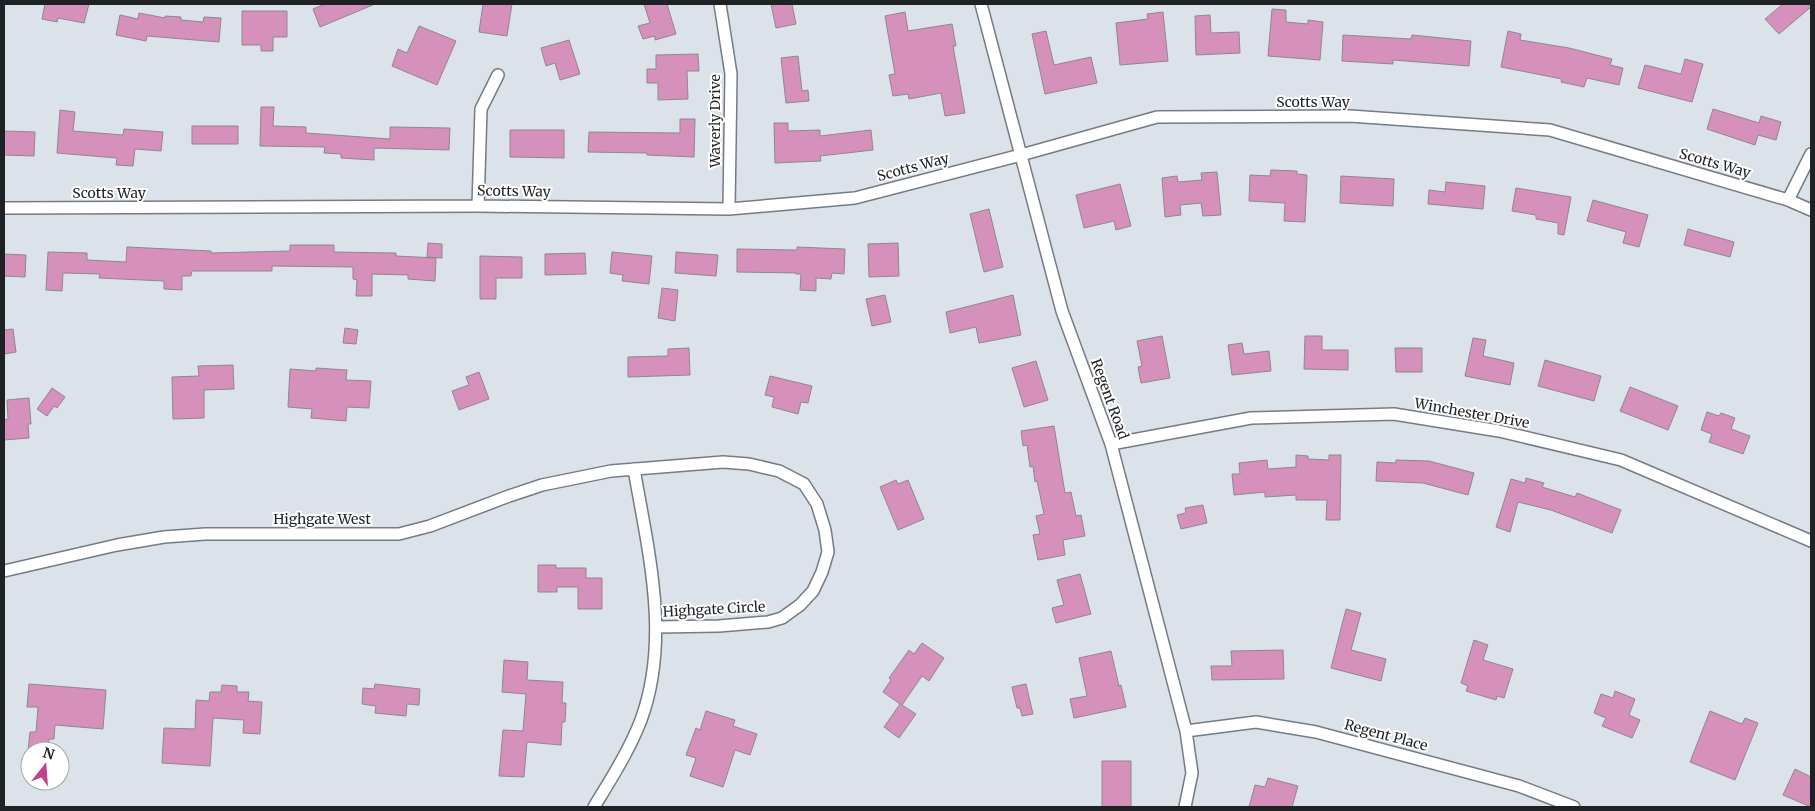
<svg xmlns="http://www.w3.org/2000/svg" width="1815" height="811" font-family="Merriweather,serif">
  <style>
    .building { fill: #d690bc; stroke: #90868c }
    .lines { fill: none; stroke-linecap: round; stroke-linejoin: round }
    .minor-casing { stroke: #747b82; stroke-width: 14 }
    .minor { stroke: #fff; stroke-width: 11 }
    .labels { text-anchor: middle; stroke-width: 4; stroke-linejoin: round; paint-order: stroke }
    .street-label { font-size: 14px; fill: #1f2225; stroke: #fff }
  </style>
  <rect width="100%" height="100%" fill="#dbe2ea"/>
  <path class="building" d="M45,4H89L84,23L58,18L57,22L42,19Z
    M325,4H375L320,27L313,9Z
    M483,4H512L507,36L479,32Z
    M644,4H667L676,34L655,40V36L643,39L638,26L650,23Z
    M771,4H792L796,24L776,28Z
    M1783,4H1811V7L1779,34L1765,19Z
    M1272,9L1286,10V22L1308,24V20L1323,22L1320,60L1268,56Z
    M242,11H287V37H273V51H261V45H242Z
    M905,12L908,31L952,24L956,46H953L965,113L945,116L941,93L909,99L908,94L893,96L889,75L895,74L885,16Z
    M1163,12L1168,61L1120,65L1116,23L1148,19L1147,14Z
    M139,13L165,18V16L181,17V20L203,22L204,17L221,18L219,42L147,36L146,41L116,35L120,15L138,19Z
    M1210,15L1211,33L1239,32L1240,53L1196,55L1195,16Z
    M419,26L456,41L437,85L392,66L398,49L407,53Z
    M1046,31L1054,65L1091,57L1097,83L1045,94L1032,34Z
    M1508,31L1521,34L1520,40L1569,48L1612,59L1610,65L1623,68L1619,85L1587,78L1584,87L1561,82L1562,79L1501,67Z
    M1343,35L1411,39L1412,35L1471,41L1469,66L1393,60V64L1342,61Z
    M569,40L580,74L560,80L555,63L546,66L541,48Z
    M698,54L699,71H687L688,99L658,100V83H647V69H656V55Z
    M798,56L802,91L808,90L809,101L786,103L781,58Z
    M1685,59L1703,64L1692,102L1638,88L1645,65L1681,74Z
    M261,107H274L273,126L306,127V133L390,139V127L450,128L449,150L374,148V160L341,158V154L324,153L325,147L260,146Z
    M1713,109L1759,123L1761,116L1781,122L1776,140L1758,135L1755,145L1707,129Z
    M60,110L75,112L73,131L123,135L124,129L163,132L161,151L135,149L133,166L116,165L117,158L57,153Z
    M680,119H695L694,157L647,155V153L588,152L589,132L680,133Z
    M774,123H788V131L820,130V136L871,130L873,150L820,156L821,161L775,163Z
    M192,126H238V144H192Z
    M510,130H564V158L510,157Z
    M4,131L35,132L34,156L4,155Z
    M1271,170L1297,171V174L1307,175L1305,222L1284,221L1285,203L1249,201L1250,175L1270,176Z
    M1217,172L1221,215L1203,216L1201,203L1180,205L1181,215L1165,217L1162,178L1177,176L1178,182L1202,180L1201,173Z
    M1341,176L1394,179L1393,206L1340,203Z
    M1446,182L1485,186L1483,209L1428,204L1429,190L1445,192Z
    M1120,184L1131,226L1116,230L1114,221L1084,228L1076,195Z
    M1516,188L1571,197L1564,235L1558,234V223L1536,219V215L1512,211Z
    M1593,200L1648,215L1639,247L1623,243L1626,232L1587,221Z
    M989,209L1003,267L984,272L970,214Z
    M1688,229L1734,242L1730,257L1684,245Z
    M428,243L442,244V258L427,257Z
    M898,243L899,276L869,277L868,244Z
    M290,245H334V252L396,253V256L436,258L435,281L408,279V275L372,274V296H356L357,280L353,279V267L272,266V271H192L191,276H182V290L164,289V281L99,278L100,274L63,273L62,291L46,290L48,252L87,253V260L126,262L127,247L211,251V253L290,251Z
    M797,247L845,249L844,274L832,273L831,279L816,278V291L800,290L801,274H796V273L737,272V249L797,250Z
    M612,252L652,256L649,284L622,281L623,275L610,273Z
    M676,252L718,255L716,276L675,273Z
    M585,253L586,274L545,275V254Z
    M4,254L26,255L25,277L4,276Z
    M480,256L522,257V278H496V299H480Z
    M662,288L678,290L675,321L658,318Z
    M885,295L891,322L872,326L866,299Z
    M1013,295L1021,335L979,343L976,327L950,333L946,312Z
    M345,328L358,330L356,344L343,343Z
    M13,329L16,352L4,354V330Z
    M1162,336L1170,378L1141,383L1138,367L1142,366L1137,341Z
    M1305,336H1322V350H1348V370L1304,369Z
    M1473,338L1486,340L1483,356L1514,363L1510,385L1465,376Z
    M1242,343L1244,354L1269,351L1271,371L1232,375L1228,345Z
    M689,348L690,375L628,377V357L668,356V349Z
    M1395,348H1422V372H1396Z
    M1545,360L1601,376L1594,401L1538,386Z
    M1036,361L1048,400L1024,407L1012,368Z
    M233,365L234,389L204,390V418L173,419L172,377L199,376L198,366Z
    M316,368L347,370L346,380L371,381L369,408L347,407L346,421L311,418L312,409L288,407L290,369L316,371Z
    M479,372L489,399L459,410L452,391L469,385L466,377Z
    M770,376L812,386L808,403L801,402L798,414L772,407L774,397L765,395Z
    M1630,387L1678,406L1668,430L1620,411Z
    M52,388L65,397L57,408L54,406L47,416L37,409Z
    M29,398L31,424H28L29,438L4,440V420L8,419L7,400Z
    M1707,412L1719,416L1721,413L1735,418L1731,429L1750,436L1743,454L1709,442L1712,434L1701,430Z
    M1054,426L1065,493L1071,492L1076,516L1081,515L1085,536L1063,540L1065,555L1038,560L1033,535L1040,534L1036,516L1044,514L1037,481L1035,482L1033,466L1030,467L1027,445L1023,446L1021,431Z
    M1296,455L1308,456V459L1329,460V455H1341L1340,520H1326L1327,500H1296V495L1265,497V492L1234,495L1232,474H1240L1239,463L1267,460L1268,469L1296,467Z
    M1396,460L1429,461L1474,473L1468,495L1423,483L1376,481L1377,462L1396,463Z
    M1526,478L1544,483L1542,487L1575,497L1577,493L1621,510L1612,533L1551,510L1518,502L1510,532L1496,527L1511,479L1525,483Z
    M896,480L898,484L908,480L924,519L898,530L880,487Z
    M1203,505L1207,523L1181,529L1177,515L1186,513L1185,508Z
    M538,565H556V568H586V578H602V609H578V587H557V592H538Z
    M1080,574L1091,614L1056,623L1052,608L1064,605L1057,580Z
    M1346,609L1361,613L1351,650L1386,659L1381,681L1331,668Z
    M1474,640L1488,645L1483,660L1513,669L1504,698L1497,696L1496,700L1466,691L1468,686L1461,683Z
    M922,643L944,658L929,681L922,676L902,705L916,714L899,738L884,727L900,704L883,692L891,680L889,678L909,650L914,654Z
    M1283,650L1284,679L1212,680L1211,666H1232L1231,651Z
    M1111,651L1119,686L1121,685L1126,707L1074,718L1070,699L1087,696L1079,658Z
    M504,660L528,662L527,680L563,682L562,703H566L565,722H562L561,745L527,742L524,777L499,776L503,730L523,731L526,694L502,692Z
    M29,684L106,690L103,729L55,725L54,739H49L48,751H28L30,732H36L38,707H27Z
    M375,684L420,689L419,705L407,704L406,716L375,713L376,706L362,704L363,688L374,689Z
    M1026,684L1033,714L1022,716L1020,708H1017L1012,687Z
    M222,685L237,686V692H249L248,701L262,702L260,734L243,733L244,720L213,718L210,766L162,763L164,728L195,729L196,700L209,701L210,692H221Z
    M1615,691L1635,699L1629,715L1640,720L1632,738L1602,726L1606,718L1594,713L1601,694L1613,698Z
    M706,711L735,720L733,726L757,734L750,755L735,750L723,787L690,776L696,758L686,755L696,728L700,730Z
    M1710,711L1742,724L1745,718L1758,723L1735,780L1690,762Z
    M1102,761H1131V807H1102Z
    M1795,769L1811,777V807L1783,795Z
    M1268,778L1298,786L1292,807H1249L1255,785L1265,787Z"/>
  <g class="lines">
    <defs>
      <path id="minor" d="M720,4L731,74L729,209
        M981,4L1062,311L1111,444L1186,731L1192,773L1185,807
        M1788,200L1811,154
        M478,206L481,109L498,75
        M4,208L478,206L729,209L855,198L1021,155L1157,117L1350,116L1550,130L1788,200L1811,210
        M1111,444L1251,418L1394,414L1499,431L1621,460L1811,541
        M4,571L117,545L164,537L205,534H399L430,526L509,496L542,485L611,471L723,462L749,464L779,471L804,484L817,504L825,530L828,552L822,572L813,591L800,605L782,618L768,622L719,626L657,627
        M1186,731L1256,722L1316,732L1519,786L1574,807
        M594,807C611,779 629,751 641,720C671,638 648,551 634,469"/>
    </defs>
    <use href="#minor" class="minor-casing"/>
    <use href="#minor" class="minor"/>
  </g>
  <g class="labels">
    <g class="street-label">
      <text x="1313" y="107">Scotts Way</text>
      <text transform="translate(715 121) rotate(-90)" y="5">Waverly Drive</text>
      <text transform="translate(1715 163) rotate(16)" y="5">Scotts Way</text>
      <text transform="translate(913 167) rotate(-15)" y="5">Scotts Way</text>
      <text transform="translate(514 191) rotate(1)" y="5">Scotts Way</text>
      <text x="109" y="198">Scotts Way</text>
      <text transform="translate(1110 399) rotate(70)" y="5">Regent Road</text>
      <text transform="translate(1472 413) rotate(10)" y="5">Winchester Drive</text>
      <text x="322" y="524">Highgate West</text>
      <text transform="translate(714 609) rotate(-3)" y="5">Highgate Circle</text>
      <text transform="translate(1386 735) rotate(15)" y="5">Regent Place</text>
    </g>
  </g>
  <rect width="1815" height="811" fill="none" stroke="#1f2225" stroke-width="10"/>
  <g transform="translate(45 766) rotate(17)"><circle r="24" fill="#ffffff" stroke="#a5a7a8"/>
  <path d="M0-4L9 19L0 12L-9 19Z" fill="#c2428d"/>
  <text y="-8" font-size="14" font-weight="bold" text-anchor="middle" fill="#1f2225">N</text>
  </g>
</svg>
